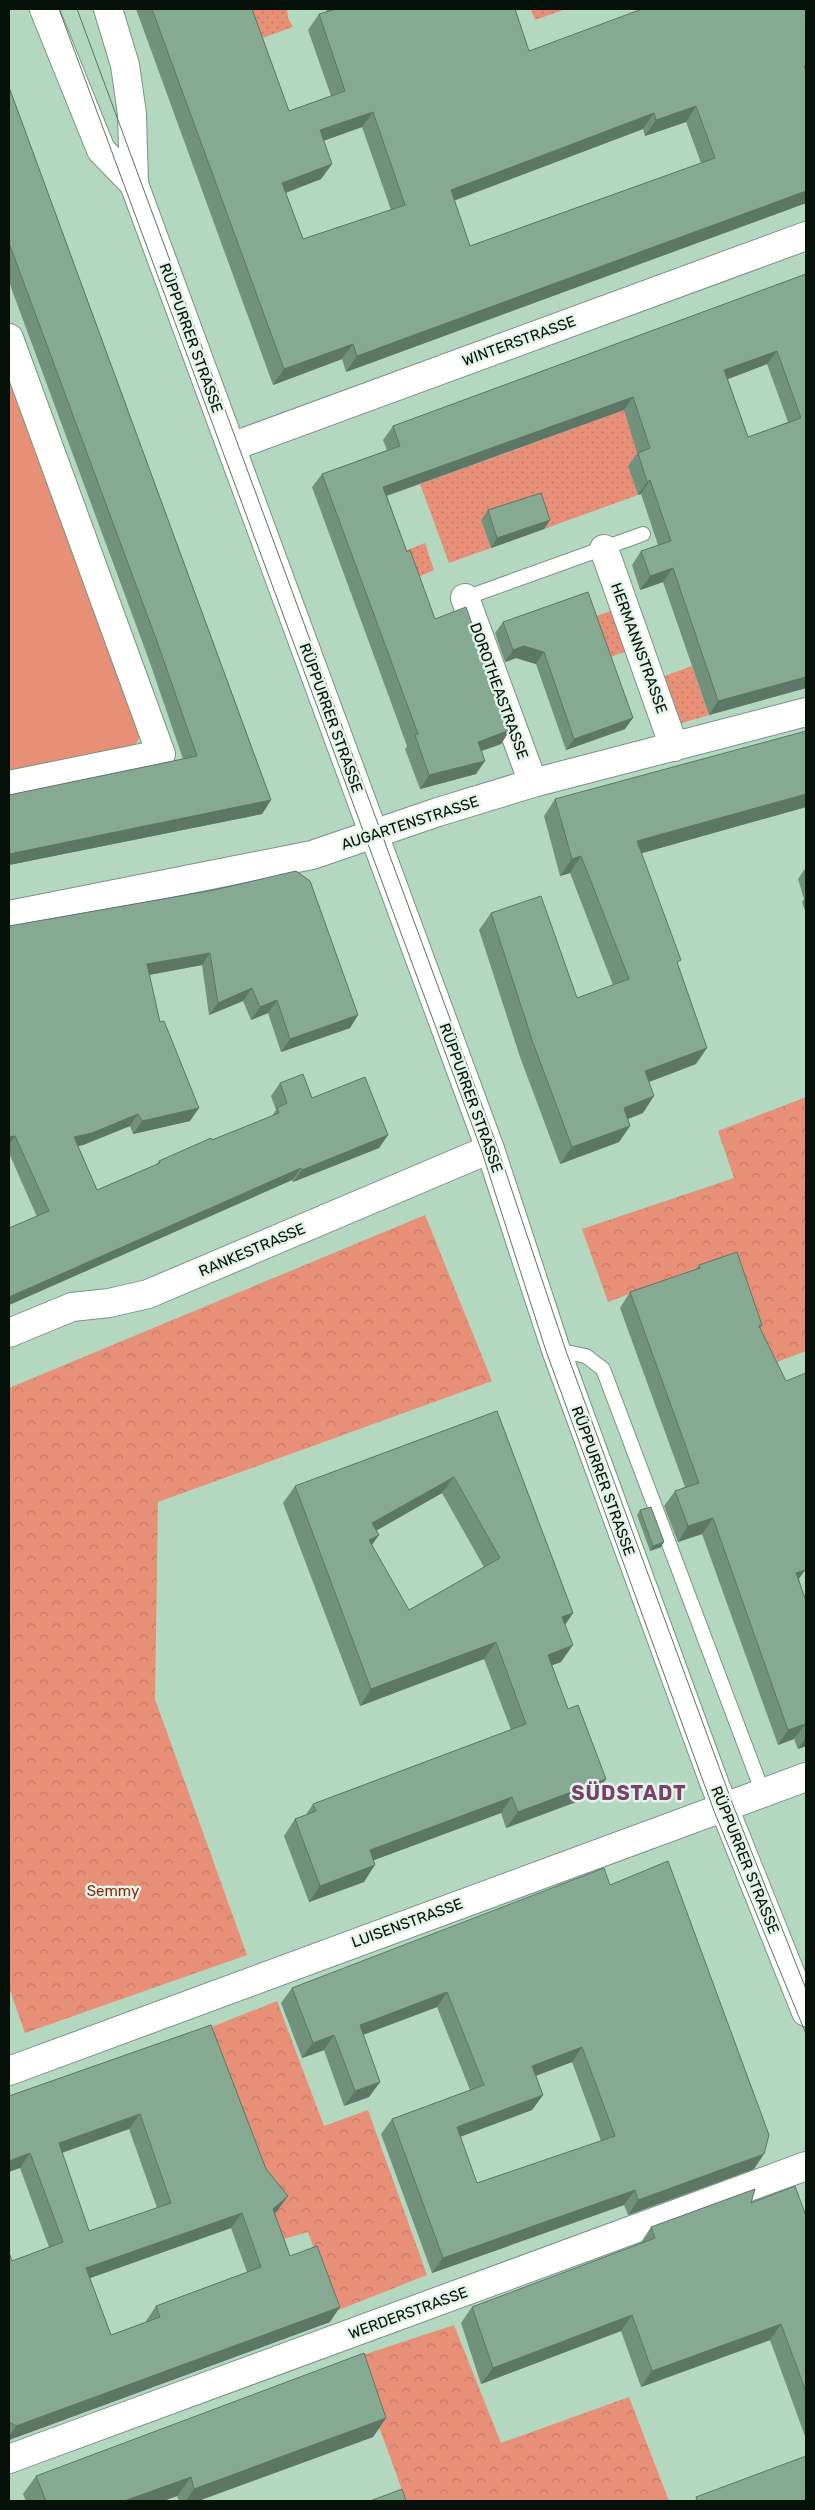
<svg xmlns="http://www.w3.org/2000/svg" width="815" height="2510" font-family="Rubik,sans-serif">
  <style>
    .grass { fill: #e88f78 }
    .park { fill: url(#park-crowns) }
    .garden { fill: url(#garden-dots) }
    .lines { fill: none; stroke-linecap: round; stroke-linejoin: round }
    .lane-casing { stroke: #73967f; stroke-width: 16 }
    .street-casing { stroke: #73967f; stroke-width: 30 }
    .secondary-casing { stroke: #73967f; stroke-width: 30 }
    .lane { stroke: #fff; stroke-width: 14 }
    .street { stroke: #fff; stroke-width: 28 }
    .secondary { stroke: #fff; stroke-width: 28 }
    .tram { stroke: #5c7464; stroke-width: 1 }
    .wall { fill: #72917d; fill-rule: evenodd }
    .shaded-wall { fill: #5d7666 }
    .building { fill: #85a991; stroke: #5d7666; fill-rule: evenodd }
    .labels { text-anchor: middle; stroke-width: 5; stroke-linejoin: round; paint-order: stroke }
    .street-label { font-size: 15px; fill: #041008; stroke: #e1f4e7 }
    .park-label { font-size: 15px; fill: #912605; stroke: #e1f4e7 }
    .district-label { font-size: 20px; font-weight: bold; letter-spacing: 1px; fill: #79406d; stroke: #e1f4e7 }
  </style>
  <defs>
    <pattern id="park-crowns" width="20" height="18" patternUnits="userSpaceOnUse" patternTransform="scale(1.25)"><rect width="20" height="18" fill="#e88f78"/><path d="M2 6a3 3 0 1 1 6 0M12 15a3 3 0 1 1 6 0" fill="none" stroke="#c57a66"/></pattern>
    <pattern id="garden-dots" width="8" height="8" patternUnits="userSpaceOnUse" patternTransform="scale(1.25)"><rect width="8" height="8" fill="#e88f78"/><path d="M2 2h.1M6 6h.1" fill="none" stroke="#c57a66" stroke-width="1.8" stroke-linecap="round"/></pattern>
  </defs>
  <rect width="100%" height="100%" fill="#b3d8bf"/>
  <path class="grass" d="M9,373L138,723L139,738L133,750L9,776Z"/>
  <path class="park" d="M806,1097V1351L769,1365L729,1256L608,1302L582,1229L734,1178L718,1131Z
    M425,1215L492,1381L158,1502L155,1699L247,1955L25,2033L9,1988V1388Z
    M277,2001L324,2126L368,2110L427,2275L336,2311L308,2232L284,2239L209,2028Z
    M454,2325L501,2443L629,2397L669,2501H406L354,2358Z"/>
  <path class="garden" d="M246,9H287L288,18L293,27L257,40Z
    M531,9H566L535,20Z
    M674,392L678,398L628,466L638,495L544,529L535,503C510,502 500,503 481,520L491,548L449,563L420,484Z
    M388,541L407,550L425,543L434,570L407,582Z
    M616,609L630,650L599,661L588,619Z
    M692,666L709,715L675,725L659,678Z"/>
  <g class="lines">
    <defs>
      <path id="lane" d="M465,598L643,534
        M556,1350L586,1356L603,1369L763,1793"/>
      <path id="street" d="M9,338L161,754L9,785
        M231,447L806,236
        M604,549L674,747
        M465,598L533,783
        M9,915L312,855L438,812L533,783L806,712
        M9,1333L72,1307L109,1303L148,1294L490,1149
        M9,2071L806,1777
        M9,2459L806,2166"/>
      <path id="secondary" d="M44,9L101,150L134,184
        M108,9L125,65L132,114L134,184L490,1149L556,1350L715,1785L806,2012"/>
    </defs>
    <use href="#lane" class="lane-casing"/>
    <use href="#street" class="street-casing"/>
    <use href="#secondary" class="secondary-casing"/>
    <use href="#lane" class="lane"/>
    <use href="#street" class="street"/>
    <use href="#secondary" class="secondary"/>
    <path class="tram" d="M59,9L482,1152L546,1351L714,1811L806,2034
      M77,9L497,1146L566,1351L733,1805L806,1989"/>
  </g>
  <path class="wall" d="M136,9H252L289,111L331,96L308,30L319,14L327,12L326,9H515L529,51L806,9V203L346,372L342,359L273,385ZM686,122L701,163L470,246L454,200L643,129L645,136ZM362,127L391,210L303,239L286,193L321,179L332,164L323,141Z
    M9,87L271,800L262,814L9,865V795L183,759L149,660L9,282Z
    M806,274V688L709,715L663,582L640,590L632,565L641,551L658,545L641,494L638,495L628,466L637,453L624,410L387,496L407,552L435,619L510,730L501,744L482,751L476,774L420,789L405,749L407,746L312,487L322,474L387,450L383,440L393,426ZM767,364L788,422L748,437L728,379Z
    M488,510L550,520L544,529L491,548L481,520Z
    M588,592L625,729L566,750L536,664L516,658L505,662L495,633L503,622Z
    M555,799L806,807L641,853L678,964L696,1064L649,1082L643,1113L628,1119L630,1126L619,1142L560,1164L520,1057L479,930L491,913L577,998L613,985L570,873L560,876L544,816Z
    M806,867V914L802,902L804,899L798,879Z
    M214,890L358,1015L350,1028L281,1052L268,1013L251,1020L243,1001L209,1015L202,965L149,975L160,1022L190,1121L133,1134L130,1126L83,1145L78,1146L97,1190L157,1164L159,1161L272,1116L276,1110L271,1096L280,1083L312,1098L388,1135L379,1148L293,1182L292,1180L9,1305V1228L37,1217L9,1153V926Z
    M699,1265L762,1325L760,1328L805,1570L799,1579L806,1601V1746L798,1749L794,1739L778,1745L702,1534L678,1542L664,1506L675,1491L685,1487L620,1308L630,1292L696,1269Z
    M497,1411L573,1613L565,1625L561,1662L552,1665L568,1709L606,1779L595,1795L506,1828L501,1813L374,1860L364,1882L309,1902L284,1836L295,1819L305,1816L313,1804L511,1730L484,1659L360,1706L283,1503L295,1486ZM442,1493L484,1567L409,1610L372,1545L379,1535L376,1531Z
    M640,1510L661,1547L650,1551L637,1515Z
    M610,1885L754,2169L628,2215L624,2205L432,2273L381,2134L392,2119L470,2090L437,2007L363,2035L380,2082L369,2097L344,2106L324,2050L302,2058L281,2003L292,1988ZM572,2062L601,2141L477,2183L460,2137L532,2110L543,2095L536,2076Z
    M211,2025L266,2169L288,2196L277,2211L275,2213L290,2256L330,2322L9,2440V2252L12,2261L49,2247L20,2168L9,2096ZM129,2129L157,2208L89,2231L62,2153ZM231,2228L247,2272L156,2306L146,2321V2322L111,2335L90,2278Z
    M751,2203L806,2216V2439L770,2340L641,2387L621,2331L481,2384L461,2323L472,2307L640,2244L651,2227Z
    M386,2418L373,2437L198,2501H179L177,2496L163,2501H26L23,2494L36,2476Z"/>
  <path class="shaded-wall" d="M696,106L686,122L645,136L656,120Z
    M373,112L362,127L309,146L320,130Z
    M654,113L643,129L440,206L451,190Z
    M332,164L321,179L271,198L282,183Z
    M806,191V203L346,372L357,356Z
    M353,344L342,359L273,385L284,369Z
    M777,351L767,364L715,384L724,370Z
    M633,397L624,410L374,500L383,487Z
    M650,480L641,494L638,495L647,482Z
    M550,520L544,529L491,548L497,538Z
    M673,568L663,582L640,590L650,576Z
    M524,646L544,652L536,664L516,658L505,662L513,650Z
    M806,677V688L709,715L718,701Z
    M633,718L625,729L566,750L574,739Z
    M510,730L501,744L469,755L478,742Z
    M485,761L476,774L420,789L429,775Z
    M806,794V807L625,858L637,841Z
    M271,800L262,814L9,865V854Z
    M581,856L570,873L560,876L572,859Z
    M210,953L202,965L138,977L147,964Z
    M252,988L243,1001L209,1015L218,1003Z
    M277,1000L268,1013L251,1020L260,1007Z
    M358,1015L350,1028L281,1052L290,1039Z
    M707,1048L696,1064L633,1088L645,1071Z
    M654,1096L643,1113L612,1125L624,1108Z
    M199,1108L190,1121L133,1134L142,1121Z
    M138,1114L130,1126L83,1145L65,1149L74,1137Z
    M630,1126L619,1142L560,1164L572,1147Z
    M388,1135L379,1148L293,1182L302,1170Z
    M15,1136L9,1145V1137Z
    M301,1168L292,1180L9,1305V1297Z
    M454,1477L442,1493L361,1539L372,1523Z
    M713,1518L702,1534L678,1542L688,1526Z
    M379,1535L367,1551L369,1540Z
    M664,1542L661,1547L650,1551L653,1546Z
    M805,1570L794,1585L796,1573Z
    M573,1613L562,1629V1617Z
    M496,1642L484,1659L360,1706L371,1689Z
    M573,1645L561,1662L536,1671L548,1655Z
    M805,1724L794,1739L778,1745L788,1730Z
    M806,1737V1746L798,1749Z
    M606,1779L595,1795L506,1828L518,1812Z
    M512,1797L501,1813L358,1866L370,1850Z
    M375,1865L364,1882L309,1902L320,1886Z
    M447,1992L437,2007L349,2040L360,2025Z
    M334,2035L324,2050L302,2058L313,2043Z
    M582,2047L572,2062L521,2081L532,2066Z
    M380,2082L369,2097L344,2106L355,2091Z
    M543,2095L532,2110L446,2142L457,2127Z
    M140,2114L129,2129L49,2157L59,2143Z
    M30,2153L20,2168L9,2172V2161Z
    M764,2154L754,2169L628,2215L638,2200Z
    M635,2190L624,2205L432,2273L443,2258Z
    M288,2196L277,2211L263,2223L273,2209Z
    M242,2213L231,2228L76,2283L86,2268Z
    M340,2307L330,2322L9,2440V2436L16,2426Z
    M632,2315L621,2331L481,2384L493,2368Z
    M781,2324L770,2340L641,2387L652,2371Z
    M386,2418L373,2437L198,2501H186L194,2489Z
    M191,2477L177,2496L163,2501H124Z"/>
  <path class="building" d="M152,9H252L289,111L345,91L319,14L336,9H515L529,51L642,9H806V65L804,66L806,72V191L357,356L353,344L284,369ZM696,106L715,158L470,246L451,190L654,113L656,120ZM373,112L405,205L303,239L282,183L332,164L320,130Z
    M9,87L271,800L9,854V795L197,756L159,647L9,243Z
    M806,274V677L718,701L673,568L650,576L641,551L671,541L650,480L647,482L638,453L650,448L633,397L383,487L407,552L410,550L435,619L466,607L510,730L478,742L485,761L429,775L415,735L418,734L322,474L400,446L393,426ZM777,351L801,418L748,437L724,370Z
    M541,493L550,520L497,538L488,510Z
    M588,592L633,718L574,739L544,652L524,646L513,650L503,622Z
    M806,731V794L637,841L681,960L677,962L707,1048L645,1071L654,1096L624,1108L630,1126L572,1147L532,1040L491,913L541,896L577,998L629,979L581,856L572,859L555,799Z
    M296,871L310,881L358,1015L290,1039L277,1000L260,1007L252,988L218,1003L210,953L147,964L160,1022L164,1021L199,1108L142,1121L138,1114L92,1133L74,1137L97,1190L160,1163L159,1161L211,1138L212,1140L279,1113L277,1108L287,1103L280,1083L303,1074L312,1098L365,1077L388,1135L302,1170L301,1168L9,1297V1228L49,1211L15,1136L9,1137V926L214,890Z
    M737,1252L762,1325L759,1326L786,1381L806,1373V1568L805,1570L796,1573L806,1601V1726L805,1724L788,1730L713,1518L688,1526L675,1491L699,1483L630,1292L700,1268L699,1265Z
    M497,1411L573,1613L562,1617L573,1645L548,1655L568,1709L578,1705L606,1779L518,1812L512,1797L370,1850L375,1865L320,1886L295,1819L316,1811L313,1804L526,1724L496,1642L371,1689L295,1486ZM454,1477L500,1558L409,1610L369,1540L379,1535L372,1523Z
    M651,1507L664,1542L653,1546L640,1510Z
    M668,1861L769,2135L764,2154L638,2200L635,2190L443,2258L392,2119L484,2085L447,1992L360,2025L380,2082L355,2091L334,2035L313,2043L292,1988L604,1868L610,1885ZM582,2047L615,2136L477,2183L457,2127L543,2095L532,2066Z
    M211,2025L266,2169L288,2196L273,2209L290,2256L317,2246L340,2307L16,2426L9,2422V2252L12,2261L63,2242L30,2153L9,2161V2096ZM140,2114L171,2203L89,2231L59,2143ZM242,2213L261,2267L156,2306L160,2317L111,2335L86,2268Z
    M795,2186L806,2216V2392L781,2324L652,2371L632,2315L493,2368L472,2307L655,2238L651,2227L755,2189L751,2203Z
    M364,2353L386,2418L194,2489L191,2477L124,2501H46L36,2476Z
    M806,2456V2501H697L696,2497Z
    M402,2489L406,2501H370Z"/>
  <g class="labels">
    <g class="street-label">
      <text transform="translate(191 338) rotate(70)" y="5">RÜPPURRER STRASSE</text>
      <text transform="translate(519 341) rotate(-20)" y="5">WINTERSTRASSE</text>
      <text transform="translate(639 648) rotate(70)" y="5">HERMANNSTRASSE</text>
      <text transform="translate(499 691) rotate(70)" y="5">DOROTHEASTRASSE</text>
      <text transform="translate(331 718) rotate(70)" y="5">RÜPPURRER STRASSE</text>
      <text transform="translate(410 823) rotate(-18)" y="5">AUGARTENSTRASSE</text>
      <text transform="translate(471 1098) rotate(70)" y="5">RÜPPURRER STRASSE</text>
      <text transform="translate(252 1250) rotate(-23)" y="5">RANKESTRASSE</text>
      <text transform="translate(603 1481) rotate(70)" y="5">RÜPPURRER STRASSE</text>
      <text transform="translate(745 1860) rotate(68)" y="5">RÜPPURRER STRASSE</text>
      <text transform="translate(407 1923) rotate(-20)" y="5">LUISENSTRASSE</text>
      <text transform="translate(408 2313) rotate(-20)" y="5">WERDERSTRASSE</text>
    </g>
    <g class="park-label">
      <text x="113" y="1896">Semmy</text>
    </g>
    <g class="district-label">
      <text x="629" y="1800">SÜDSTADT</text>
    </g>
  </g>
  <rect width="815" height="2510" fill="none" stroke="#041008" stroke-width="20"/>
</svg>
